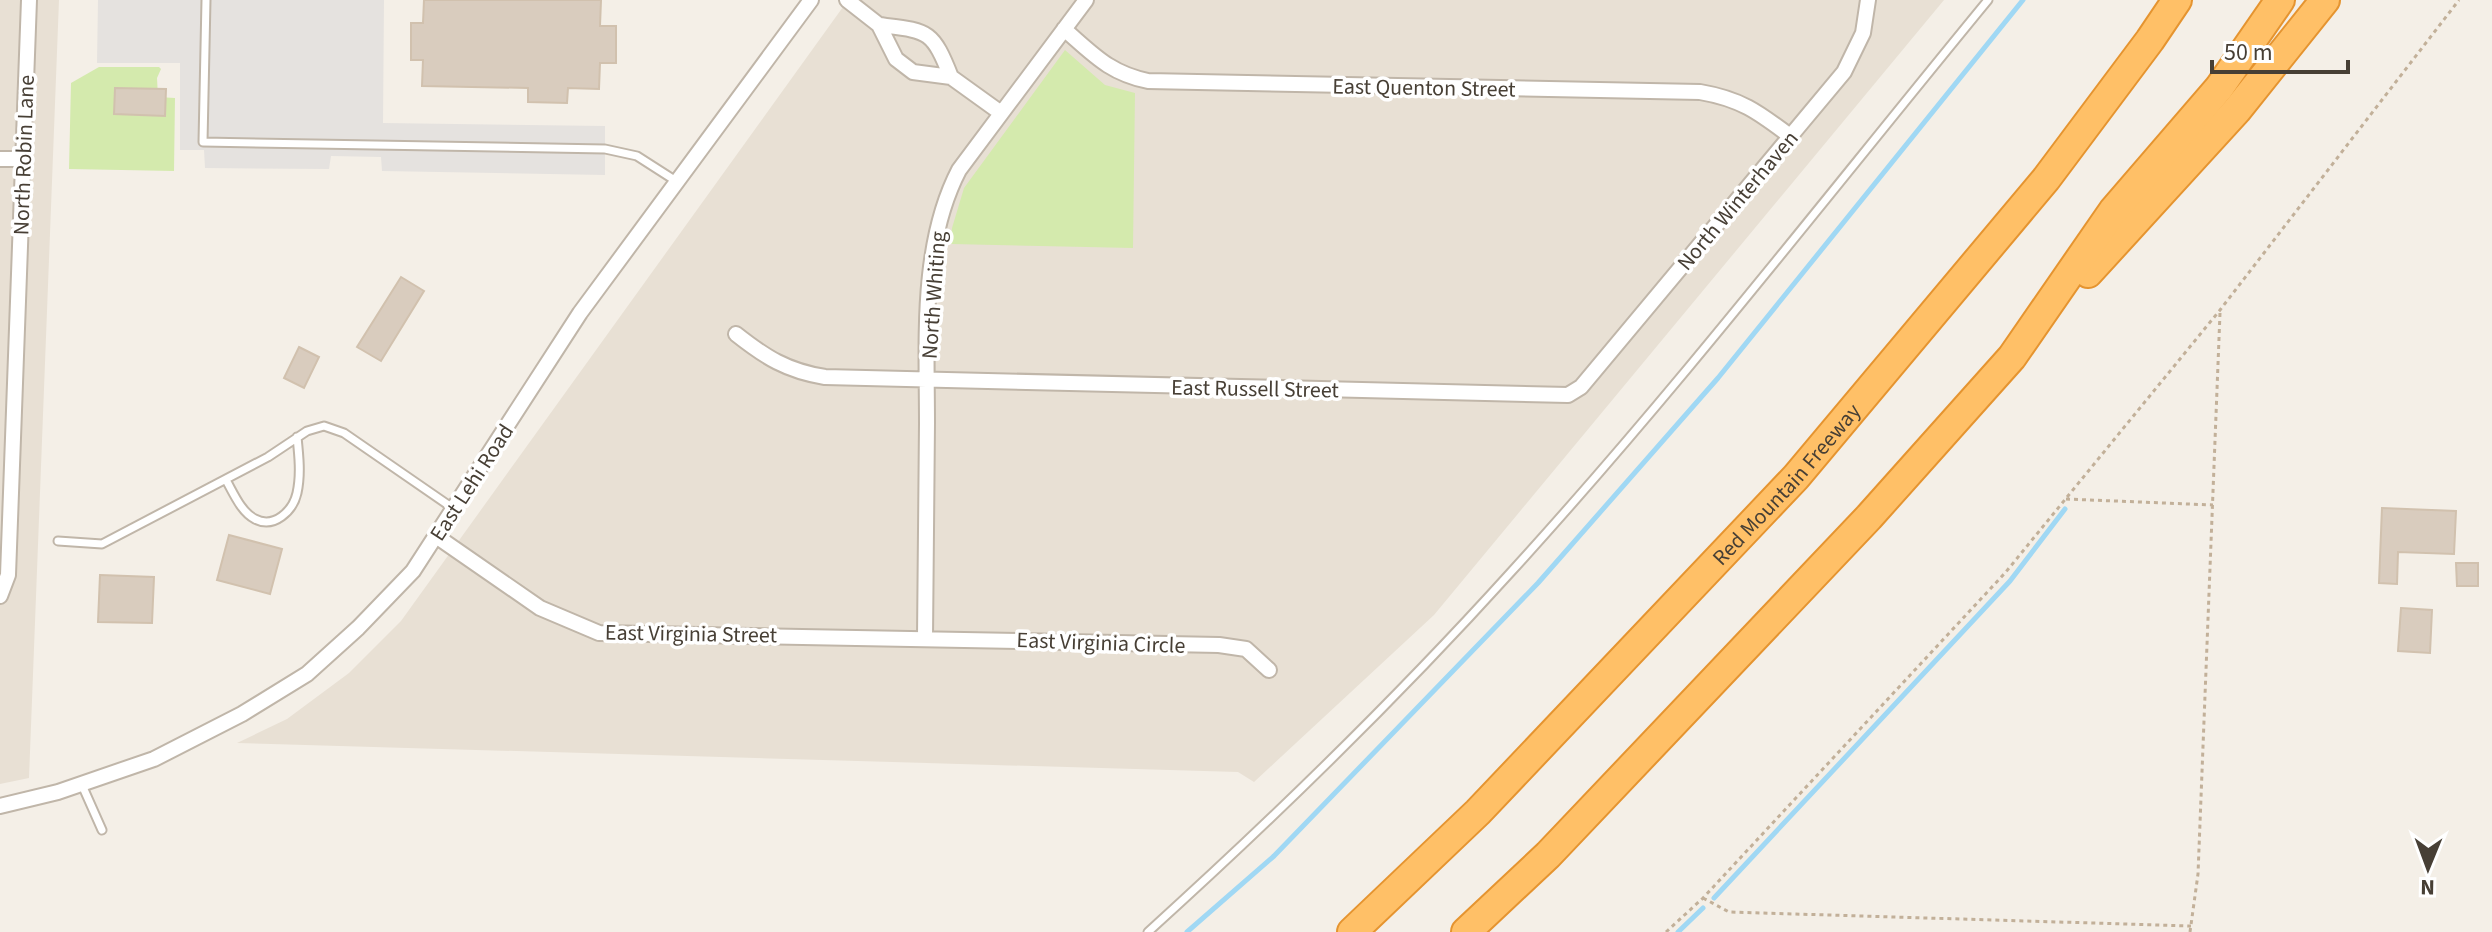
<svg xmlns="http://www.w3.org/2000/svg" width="2492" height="932" font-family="'Source Sans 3',sans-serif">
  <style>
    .residential { fill: #e8e0d4 }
    .green { fill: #d4eaad }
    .parking { fill: #e5e2df }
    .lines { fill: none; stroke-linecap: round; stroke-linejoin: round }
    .stream { stroke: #a0d8f4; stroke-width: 5 }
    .building { fill: #d9ccbe; stroke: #d1c1ae; stroke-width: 2 }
    .service-casing { stroke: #c0b6a9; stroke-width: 11 }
    .minor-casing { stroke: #c0b6a9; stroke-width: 18 }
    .motorway-casing { stroke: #e59430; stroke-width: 32 }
    .path { stroke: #c2b099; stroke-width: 3; stroke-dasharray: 4 4; stroke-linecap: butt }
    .service { stroke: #fff; stroke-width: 7 }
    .minor { stroke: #fff; stroke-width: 14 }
    .motorway { stroke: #ffc067; stroke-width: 28 }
    .labels { text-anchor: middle; stroke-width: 7; stroke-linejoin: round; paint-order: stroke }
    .street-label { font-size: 22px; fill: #473f35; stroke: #fff }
  </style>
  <rect width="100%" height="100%" fill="#f4efe7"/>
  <path class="residential" d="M0,0H59L29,778L0,784Z
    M848,0H1944L1434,615L1254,782L1238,772L237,743L287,719L349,673L401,621Z"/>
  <path class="green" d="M1065,50L1105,85L1135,93L1133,248L951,244L952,228L964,188Z
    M99,67H159L161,69L157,78L158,97L175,98L174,171L69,169L71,83Z"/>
  <path class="parking" d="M98,0H384L383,123L605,126V175L382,171L381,157L331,156L329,169L205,168L204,150H180V63H97Z"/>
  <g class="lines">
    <path class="stream" d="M1714,898L2010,581L2065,509
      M1187,932L1274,856L1538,583L1718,378L2023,0
      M1678,932L1703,908"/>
  </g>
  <path class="building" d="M424,0H601L600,26H616V63H600L599,89L568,88L567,103L528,102V88L422,86L423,60H411V23H423Z
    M115,88L166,89L165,116L114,114Z
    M401,277L424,291L381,361L357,347Z
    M299,347L319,357L304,388L284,378Z
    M2382,508L2456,511L2454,554L2398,552L2397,584L2379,583Z
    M229,535L282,549L270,594L217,580Z
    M2456,563H2478V586H2457Z
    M100,575L154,577L152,623L98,622Z
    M2401,608L2432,610L2430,653L2398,651Z"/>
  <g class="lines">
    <defs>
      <path id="service" d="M206,0L203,142L605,149L637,156L676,181
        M226,480C233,492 241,512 255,519C274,529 293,511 297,493C301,475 299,456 297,437
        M58,541L102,544L268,457L307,431L324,426L344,433L454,509
        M82,785L102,830
        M1148,932C1274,818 1397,698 1511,572C1678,389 1830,192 1988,0"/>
      <path id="minor" d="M847,0L879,25L896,59L913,72L951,77L1001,113
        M879,25C928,31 932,29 951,77
        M1064,29C1093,54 1109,73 1148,81L1700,92C1741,99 1758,112 1790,136
        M0,159H23
        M736,334C765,357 787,371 825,377L1568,395L1581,387L1844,72L1863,33L1868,0
        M436,536L540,608L599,633L1219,645L1246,649L1269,670
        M0,596L8,575L29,0
        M925,638C926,566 926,494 927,423C927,340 920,245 959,170L1086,0
        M0,806L58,792L154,759L242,714L307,674L358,628L413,571L580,313L811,0"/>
      <g id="motorway">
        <path d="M2088,273L2237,110L2325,0"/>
        <path id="s1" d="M1352,932L1478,812L1796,477L2046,179L2150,40L2177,0"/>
        <path d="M1466,932L1548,855L1869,517L2012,357L2113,211L2219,88L2280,0"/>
      </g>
    </defs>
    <use href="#service" class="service-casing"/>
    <use href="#minor" class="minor-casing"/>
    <use href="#motorway" class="motorway-casing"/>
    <path class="path" d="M2066,499L2213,505
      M1703,898L1729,912L2191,926
      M1666,932L1703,898L2005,573L2220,310L2459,0
      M2190,932L2198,874L2220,313"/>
    <use href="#service" class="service"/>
    <use href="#minor" class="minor"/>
    <use href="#motorway" class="motorway"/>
  </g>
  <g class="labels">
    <g class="street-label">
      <text transform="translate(1424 87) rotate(1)" y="8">East Quenton Street</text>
      <text transform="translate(23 155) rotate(-88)" y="8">North Robin Lane</text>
      <text transform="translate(1737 200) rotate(-50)" y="8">North Winterhaven</text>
      <text transform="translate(933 295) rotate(-86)" y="8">North Whiting</text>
      <text transform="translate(1255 388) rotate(1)" y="8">East Russell Street</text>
      <text transform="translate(471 482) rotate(-57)" y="8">East Lehi Road</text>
      <text dy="8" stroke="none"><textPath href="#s1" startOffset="624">Red Mountain Freeway</textPath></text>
      <text transform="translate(691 633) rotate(1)" y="8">East Virginia Street</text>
      <text transform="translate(1101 642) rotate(2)" y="8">East Virginia Circle</text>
    </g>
  </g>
  <g transform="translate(2428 868) rotate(181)" stroke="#ffffff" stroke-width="6" paint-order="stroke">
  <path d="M0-6L14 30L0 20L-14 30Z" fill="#473f35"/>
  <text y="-12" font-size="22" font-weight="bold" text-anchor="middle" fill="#473f35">N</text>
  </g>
  <path d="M2212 60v12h136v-12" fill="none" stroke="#473f35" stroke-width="4"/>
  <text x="2224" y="60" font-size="24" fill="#473f35" stroke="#ffffff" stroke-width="6" paint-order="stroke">50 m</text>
</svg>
